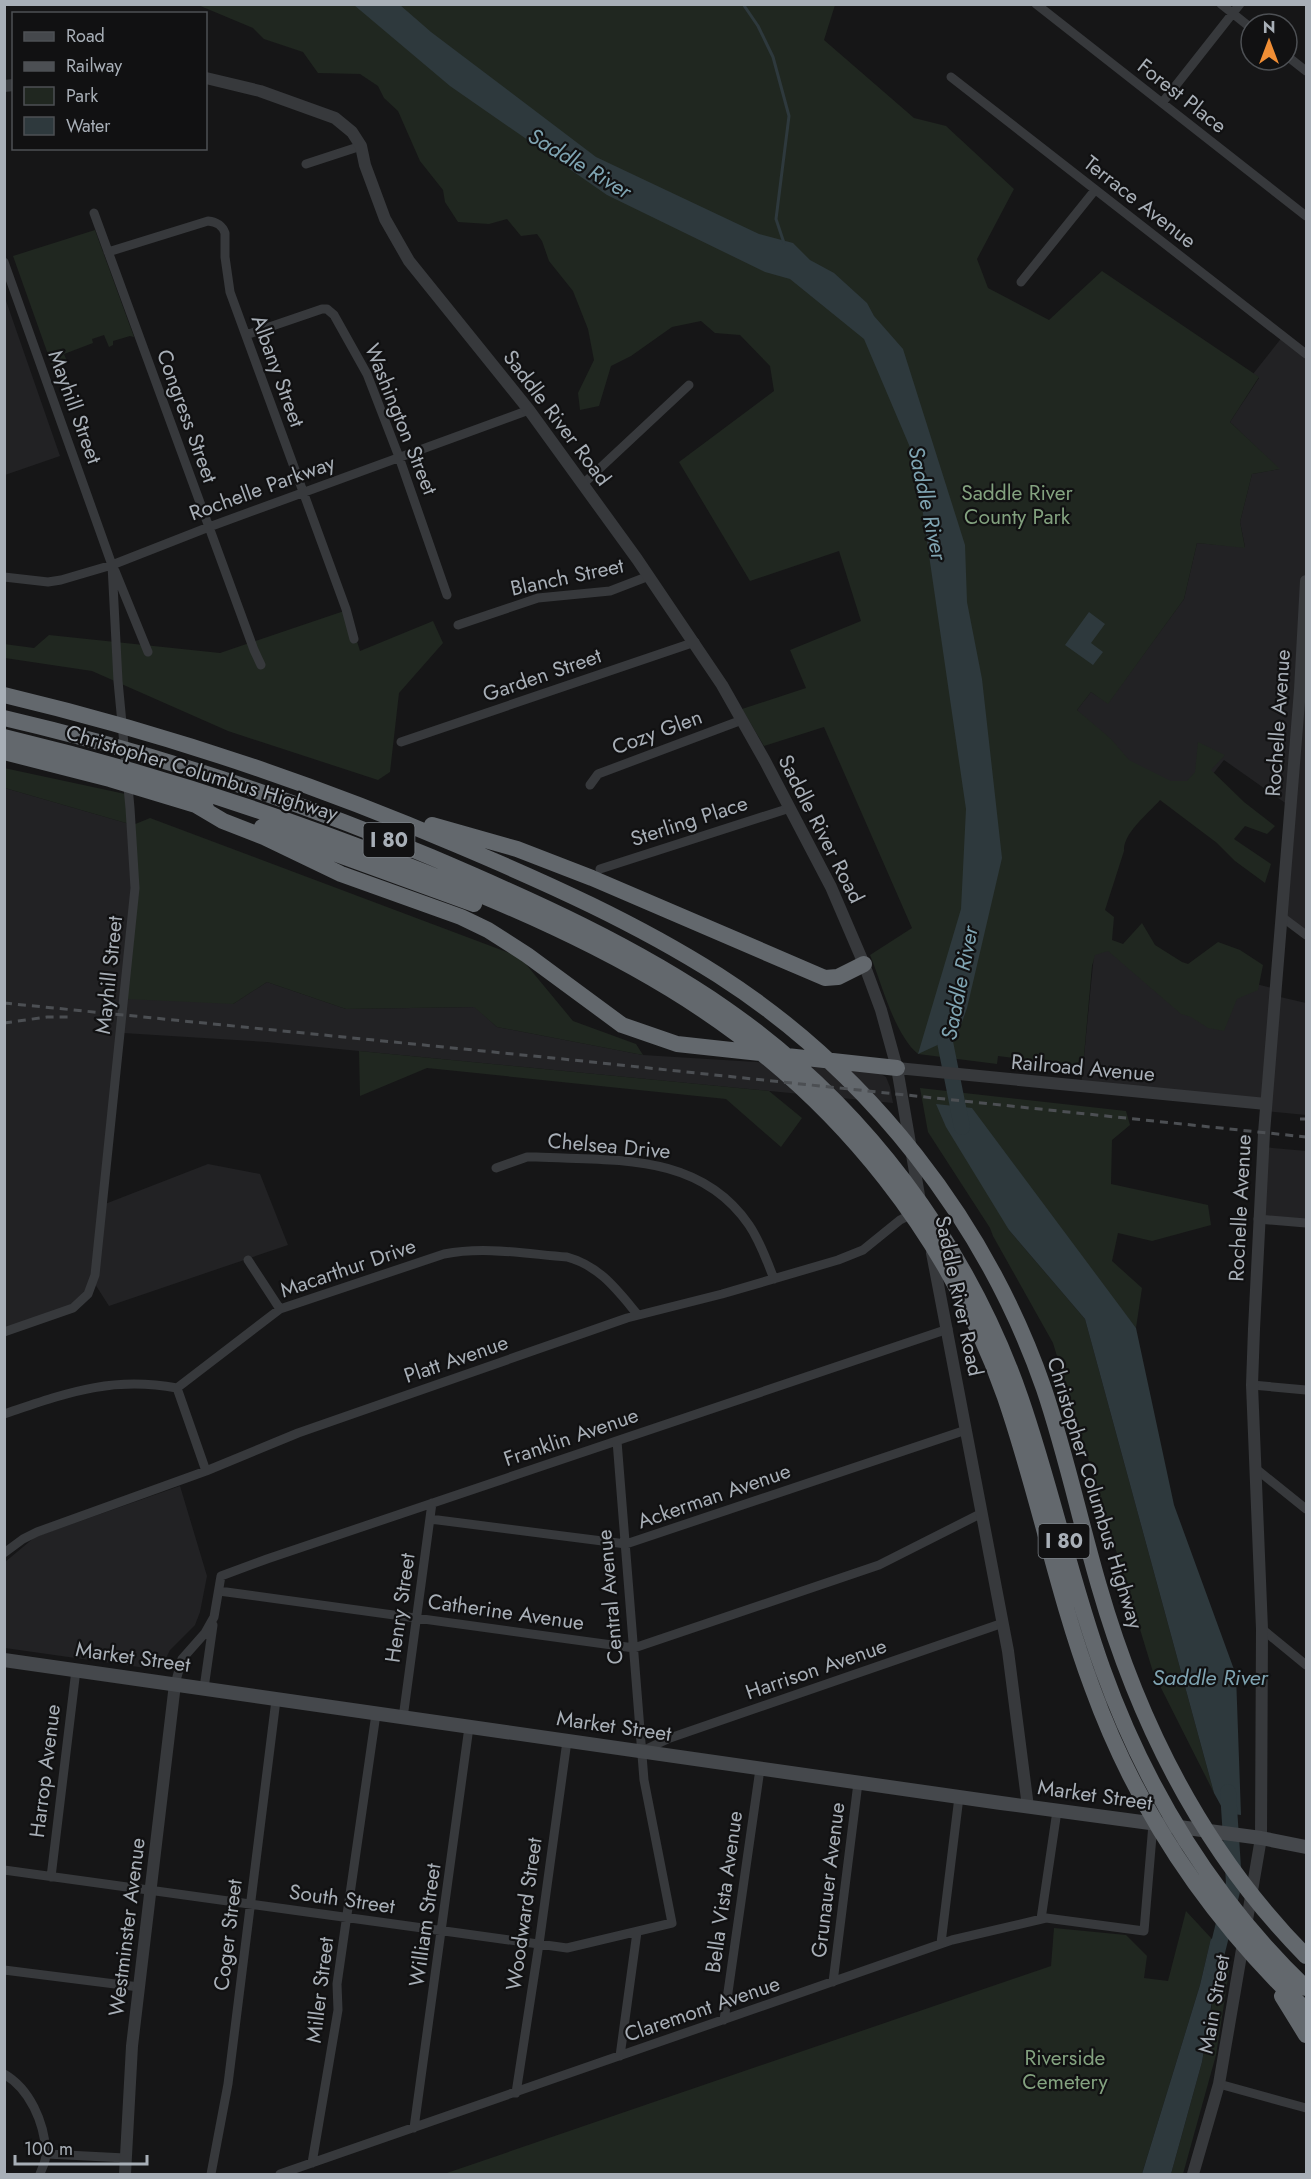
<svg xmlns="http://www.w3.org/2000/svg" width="1311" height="2179" font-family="Jost,sans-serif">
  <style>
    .built { fill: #222224 }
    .green { fill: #202720 }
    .water { fill: #2e393d }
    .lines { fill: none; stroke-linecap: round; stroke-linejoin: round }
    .stream { stroke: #2e393d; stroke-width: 3 }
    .river { stroke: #2e393d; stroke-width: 16 }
    .minor { stroke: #37393c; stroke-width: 9 }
    .tertiary { stroke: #37393c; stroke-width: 12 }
    .secondary { stroke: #45484c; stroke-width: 14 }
    .motorway { stroke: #63686d; stroke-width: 16 }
    .rail { stroke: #4c4f53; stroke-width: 3; stroke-dasharray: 8 6; stroke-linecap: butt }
    .labels { text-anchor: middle; stroke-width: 4.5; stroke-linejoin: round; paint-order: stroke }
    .shield { fill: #111112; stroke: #7b8086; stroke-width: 1.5 }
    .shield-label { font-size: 20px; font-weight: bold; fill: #a8afb7 }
    .street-label { font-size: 21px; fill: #a8afb7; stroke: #111112 }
    .park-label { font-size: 21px; fill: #83a27f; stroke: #111112 }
    .water-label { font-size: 22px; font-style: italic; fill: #7fa4b2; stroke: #111112 }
  </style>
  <rect width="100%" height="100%" fill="#161617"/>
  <path class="built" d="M4,295L60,456L5,475H4Z
    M1283,336L1306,354V935L1282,917L1291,807L1224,760L1181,814L1149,790L1077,710L1091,692L1108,703L1184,599L1197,543L1245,547L1240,522L1252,474L1279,469L1230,422L1259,378L1253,374Z
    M5,788L133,825L233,1004L267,982L346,1009L475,1007L497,1027L643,1055L867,1069L879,1073L886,1077L890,1087L893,1103L267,1042L123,1033L105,1204L208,1164L260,1174L288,1245L109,1306L95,1284L76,1307L5,1333Z
    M1095,944L1276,989V996L1306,1003V1115L1265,1111L1266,1105L1081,1087Z
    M1263,1147L1306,1151V1223L1258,1219Z
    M180,1486L207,1576L200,1612L195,1625L170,1650L160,1670L5,1648V1562L35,1537Z"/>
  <path class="green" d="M198,5H835L824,40L914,118L946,126L1014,189L977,259L988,288L1049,320L1102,271L1259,377L1230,422L1280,469L1252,474L1240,522L1245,548L1197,543L1184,599L1108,704L1091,692L1077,710L1111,739L1129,760L1171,781H1187L1195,772L1198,742L1225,755L1211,770L1244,802L1275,826L1267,834L1245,826L1234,839L1271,864L1265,883L1235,861L1217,843L1160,800C1148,814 1123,833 1124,851L1105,910L1114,917L1112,940L1123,944L1142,923L1155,945L1182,962L1188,964L1218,942L1240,950L1263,965L1258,990L1237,999L1224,1031L1208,1028L1191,1017L1181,1014L1108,951L1095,955L1092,966L1083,1067L998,1056L997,1064L918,1054C894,1034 882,984 870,955L912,928L824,727L764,746L742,709L806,688L790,650L861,621L839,551L750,581L679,462L774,391L770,366L740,335L715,333L701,321L672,327L631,356L611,366L599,406L580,410L578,393L594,360L588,329L573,291L549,261L542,241L537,234L521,236L507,219L489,224L458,222L445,202L443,190L420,161L398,111L384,98L378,86L360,74L318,73L303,52L264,39L253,28Z
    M95,230L134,337L130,336L113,341V345L109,347L104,335L92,339L93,343L64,354L68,364L59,367L60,372L55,374L13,256Z
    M347,610L360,651L433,621L443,643L399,693L390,772L378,780L228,731L92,671L5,658L4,644L34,648L49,635L220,653Z
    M4,768L130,795L133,825L150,818L520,957L573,1021L636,1044L643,1055L497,1027L474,1007L346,1009L267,982L233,1004L126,999L136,864L133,825L5,788Z
    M359,1051L769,1091L802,1118L781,1147L726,1099L427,1068L360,1096Z
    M920,1088L1126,1111L1130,1125L1112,1140L1111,1184L1208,1205L1211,1225L1152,1241L1118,1233L1112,1261L1142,1288L1136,1328L974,1126L1009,1230L1085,1319L1214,1793L1153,1672L1053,1343L993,1236L990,1228L928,1132Z
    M1186,1911L1211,1938L1200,1985L1142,2174H444L1051,1966L1054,1928L1126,1935L1147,1956L1144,1978L1168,1981Z
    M1219,1963L1230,1966L1216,2055L1183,2174H1171L1202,2062Z"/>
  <path class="water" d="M354,5H400L431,32L596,157L759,234L793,243L810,260L834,273L867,303L874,316L903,349L965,545L967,602L982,679L1002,858L967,1008L957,1036L918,1054L961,909L966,809L915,459L864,339L790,279L765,272L607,195L450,86Z
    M1089,612L1105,624L1091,643L1103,652L1093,665L1065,645Z
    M936,1104L972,1108L1136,1328L1174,1505L1236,1675L1241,1815L1225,1813L1214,1793L1085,1319L1009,1230L946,1127Z
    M1211,1938L1220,1952L1202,2062L1171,2174H1142L1200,1985Z"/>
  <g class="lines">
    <path class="stream" d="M743,4L758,26L773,57L789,116L776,219L784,243"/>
    <path class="river" d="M951,1020L945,1042L962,1127
      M1213,1968L1234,1883L1228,1792"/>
    <path class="minor" d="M1036,4L1306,216
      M1221,4L1251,28
      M1287,56L1306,71
      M951,77L1306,354
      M1162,103L1240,4
      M306,164L361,146
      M94,213L254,650L261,665
      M108,252L208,221C217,222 222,225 225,233V257L230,292L346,609L354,639
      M4,262L112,565L118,681L130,808L135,888L95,1275L88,1294L73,1308L4,1332
      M1021,282L1095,190
      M246,335L322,309H327L334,315L367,374L399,457L447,595
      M583,484L689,385
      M115,571L148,652
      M4,577L48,582L61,580L112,565L209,527L529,410
      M458,625L538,598L610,591L649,576
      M401,742L695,642
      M590,785L598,774L742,720
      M600,869L790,808
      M1282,917L1306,935
      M496,1168L527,1157H536C614,1161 699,1152 749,1225C760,1241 767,1261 774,1279
      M1258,1219L1306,1223
      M248,1260L280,1309
      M1252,1385L1306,1390
      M177,1388L206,1471
      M4,1414C67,1393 110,1376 177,1388L280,1309L444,1254C485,1246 527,1254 567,1257C600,1266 617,1290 638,1315
      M1255,1468L1306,1509
      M430,1519L626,1544L966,1430
      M4,1553L23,1539L37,1532L206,1471L298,1433L627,1318L722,1294L838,1260L863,1250L900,1220L914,1213
      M219,1591L634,1648L879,1565L980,1514
      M1262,1629L1306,1665
      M175,1684L182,1659L205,1633L214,1617L221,1576L267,1559L948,1329
      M204,1688L213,1625
      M403,1718L432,1503
      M642,1751L670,1738L1003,1623
      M4,1870L567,1948L672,1923L644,1780L617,1441
      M51,1877L76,1670
      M1041,1919L1057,1811
      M941,1943L959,1797
      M4,1970L139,1987
      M833,1982L858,1783
      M724,2020L760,1769
      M620,2056L637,1932
      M4,2074C30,2089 44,2122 46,2152C47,2159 42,2168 40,2174
      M1219,2084L1306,2108
      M516,2093L539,1944L567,1741
      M414,2128L469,1727
      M47,2154L125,2158
      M312,2163L338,2010L337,1984L376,1714
      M211,2174L228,2084L276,1700
      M280,2174L952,1940L1046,1918L1144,1931L1153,1824"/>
    <path class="tertiary" d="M206,78L260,91L335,118L352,132L361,146L365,165L385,219L409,261L529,410L637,559L722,685L765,761L831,887L864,964L881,1010L897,1068L920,1201
      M4,86L14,85
      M897,1068L1266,1104
      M932,1253L1008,1651L1028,1807
      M125,2174L132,2046L175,1684
      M1193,2174L1219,2084L1261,1838L1262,1629L1252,1385L1254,1329L1264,1133L1300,690L1306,581"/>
    <path class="secondary" d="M4,1660L1001,1803L1261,1838L1306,1847"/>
    <path class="motorway" d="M4,695C160,732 310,782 457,845C547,883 636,923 718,975C868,1071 986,1221 1044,1389C1066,1454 1080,1521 1099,1586C1139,1725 1204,1853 1306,1956
      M4,718C150,752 293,799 431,857C532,900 635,946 726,1009C862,1104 967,1243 1021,1399C1052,1489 1071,1582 1103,1670C1146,1790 1214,1900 1306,1988
      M4,737C138,769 269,811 396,861C502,902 609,947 703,1010C842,1103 950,1239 1005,1397C1038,1493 1057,1593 1092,1687C1137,1811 1211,1920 1306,2010
      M4,752L110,779L206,808
      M196,805L223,821L264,837L341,874L461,917L488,930L527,955L622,1025L677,1044L897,1068
      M432,825L517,849L592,878L825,978L838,977L864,964
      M262,827L474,904
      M1282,1996L1306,2035"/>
    <path class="rail" d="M4,1003L563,1059L1306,1137
      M4,1023L47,1017H70
      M1300,1119H1306"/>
  </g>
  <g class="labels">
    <g class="shield">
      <rect x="363.5" y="823" width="51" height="34" rx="4.5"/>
      <rect x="1038.5" y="1524" width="51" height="34" rx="4.5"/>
    </g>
    <g class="shield-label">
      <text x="389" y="847">I 80</text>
      <text x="1064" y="1548">I 80</text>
    </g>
    <g class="street-label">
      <text transform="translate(1182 96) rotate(38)" y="7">Forest Place</text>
      <text transform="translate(1140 202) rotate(38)" y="7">Terrace Avenue</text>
      <text transform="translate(278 371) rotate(70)" y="7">Albany Street</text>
      <text transform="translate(75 407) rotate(70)" y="7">Mayhill Street</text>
      <text transform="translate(187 416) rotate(70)" y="7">Congress Street</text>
      <text transform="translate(557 418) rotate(53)" y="7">Saddle River Road</text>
      <text transform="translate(401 419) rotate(68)" y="7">Washington Street</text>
      <text transform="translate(262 488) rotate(-20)" y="7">Rochelle Parkway</text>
      <text transform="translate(567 577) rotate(-12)" y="7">Blanch Street</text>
      <text transform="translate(542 675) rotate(-19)" y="7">Garden Street</text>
      <text transform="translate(1278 723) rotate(-86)" y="7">Rochelle Avenue</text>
      <text transform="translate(657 732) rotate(-20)" y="7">Cozy Glen</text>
      <text transform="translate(202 773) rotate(17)" y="7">Christopher Columbus Highway</text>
      <text transform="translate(689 821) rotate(-18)" y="7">Sterling Place</text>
      <text transform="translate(821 829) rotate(63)" y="7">Saddle River Road</text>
      <text transform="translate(109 975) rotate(-84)" y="7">Mayhill Street</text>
      <text transform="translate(1083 1068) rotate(5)" y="7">Railroad Avenue</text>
      <text transform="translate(609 1146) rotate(5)" y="7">Chelsea Drive</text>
      <text transform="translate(1240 1208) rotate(-87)" y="7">Rochelle Avenue</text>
      <text transform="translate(348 1268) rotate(-19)" y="7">Macarthur Drive</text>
      <text transform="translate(959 1296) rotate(78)" y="7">Saddle River Road</text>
      <text transform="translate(456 1359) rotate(-19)" y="7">Platt Avenue</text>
      <text transform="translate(571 1437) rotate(-19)" y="7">Franklin Avenue</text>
      <text transform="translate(1095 1493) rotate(73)" y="7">Christopher Columbus Highway</text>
      <text transform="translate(714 1496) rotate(-19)" y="7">Ackerman Avenue</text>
      <text transform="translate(610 1597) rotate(-95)" y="7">Central Avenue</text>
      <text transform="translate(400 1608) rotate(-82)" y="7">Henry Street</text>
      <text transform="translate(506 1612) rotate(8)" y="7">Catherine Avenue</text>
      <text transform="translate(133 1657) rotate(8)" y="7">Market Street</text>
      <text transform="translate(816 1669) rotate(-19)" y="7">Harrison Avenue</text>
      <text transform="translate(614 1726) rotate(8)" y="7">Market Street</text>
      <text transform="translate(45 1771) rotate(-83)" y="7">Harrop Avenue</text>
      <text transform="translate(1095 1795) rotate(8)" y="7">Market Street</text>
      <text transform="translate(828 1880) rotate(-83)" y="7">Grunauer Avenue</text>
      <text transform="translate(724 1892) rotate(-82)" y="7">Bella Vista Avenue</text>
      <text transform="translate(342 1899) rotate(8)" y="7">South Street</text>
      <text transform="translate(524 1914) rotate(-82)" y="7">Woodward Street</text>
      <text transform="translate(425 1925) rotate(-82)" y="7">William Street</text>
      <text transform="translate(127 1927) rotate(-83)" y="7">Westminster Avenue</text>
      <text transform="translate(228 1935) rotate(-83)" y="7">Coger Street</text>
      <text transform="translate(320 1990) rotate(-83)" y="7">Miller Street</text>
      <text transform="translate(1214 2004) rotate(-80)" y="7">Main Street</text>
      <text transform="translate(702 2009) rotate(-19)" y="7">Claremont Avenue</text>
    </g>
    <g class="park-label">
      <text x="1017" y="500">Saddle River<tspan x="1017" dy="24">County Park</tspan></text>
      <text x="1065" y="2065">Riverside<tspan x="1065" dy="24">Cemetery</tspan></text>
    </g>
    <g class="water-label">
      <text transform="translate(580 163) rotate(31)" y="8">Saddle River</text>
      <text transform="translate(928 503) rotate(78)" y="8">Saddle River</text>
      <text transform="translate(959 983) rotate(-79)" y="8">Saddle River</text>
      <text x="1210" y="1685">Saddle River</text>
    </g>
  </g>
  <rect width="1311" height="2179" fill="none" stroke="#a8afb7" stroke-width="12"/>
  <rect x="12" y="12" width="195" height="138" fill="#111112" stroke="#4d5054" stroke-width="1.5"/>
  <rect x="24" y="32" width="30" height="9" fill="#45484c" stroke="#4d5054" stroke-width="1.5"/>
  <text x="66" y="42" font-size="18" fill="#a8afb7">Road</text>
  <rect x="24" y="62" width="30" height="9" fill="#4c4f53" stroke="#4d5054" stroke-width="1.5"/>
  <text x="66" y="72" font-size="18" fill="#a8afb7">Railway</text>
  <rect x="24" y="87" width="30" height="18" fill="#202720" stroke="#4d5054" stroke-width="1.5"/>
  <text x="66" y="102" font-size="18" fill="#a8afb7">Park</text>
  <rect x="24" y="117" width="30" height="18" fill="#2e393d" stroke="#4d5054" stroke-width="1.5"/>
  <text x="66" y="132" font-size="18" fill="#a8afb7">Water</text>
  <g transform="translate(1269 42)"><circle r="28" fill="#111112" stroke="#4d5054" stroke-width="1.5"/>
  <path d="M0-4.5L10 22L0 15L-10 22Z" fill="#f08e35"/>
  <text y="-9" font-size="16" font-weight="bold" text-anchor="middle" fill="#a8afb7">N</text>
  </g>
  <path d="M15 2155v9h132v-9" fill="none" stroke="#a8afb7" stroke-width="3"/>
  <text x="24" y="2155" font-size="18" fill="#a8afb7" stroke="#111112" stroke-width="4.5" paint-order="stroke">100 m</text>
</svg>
